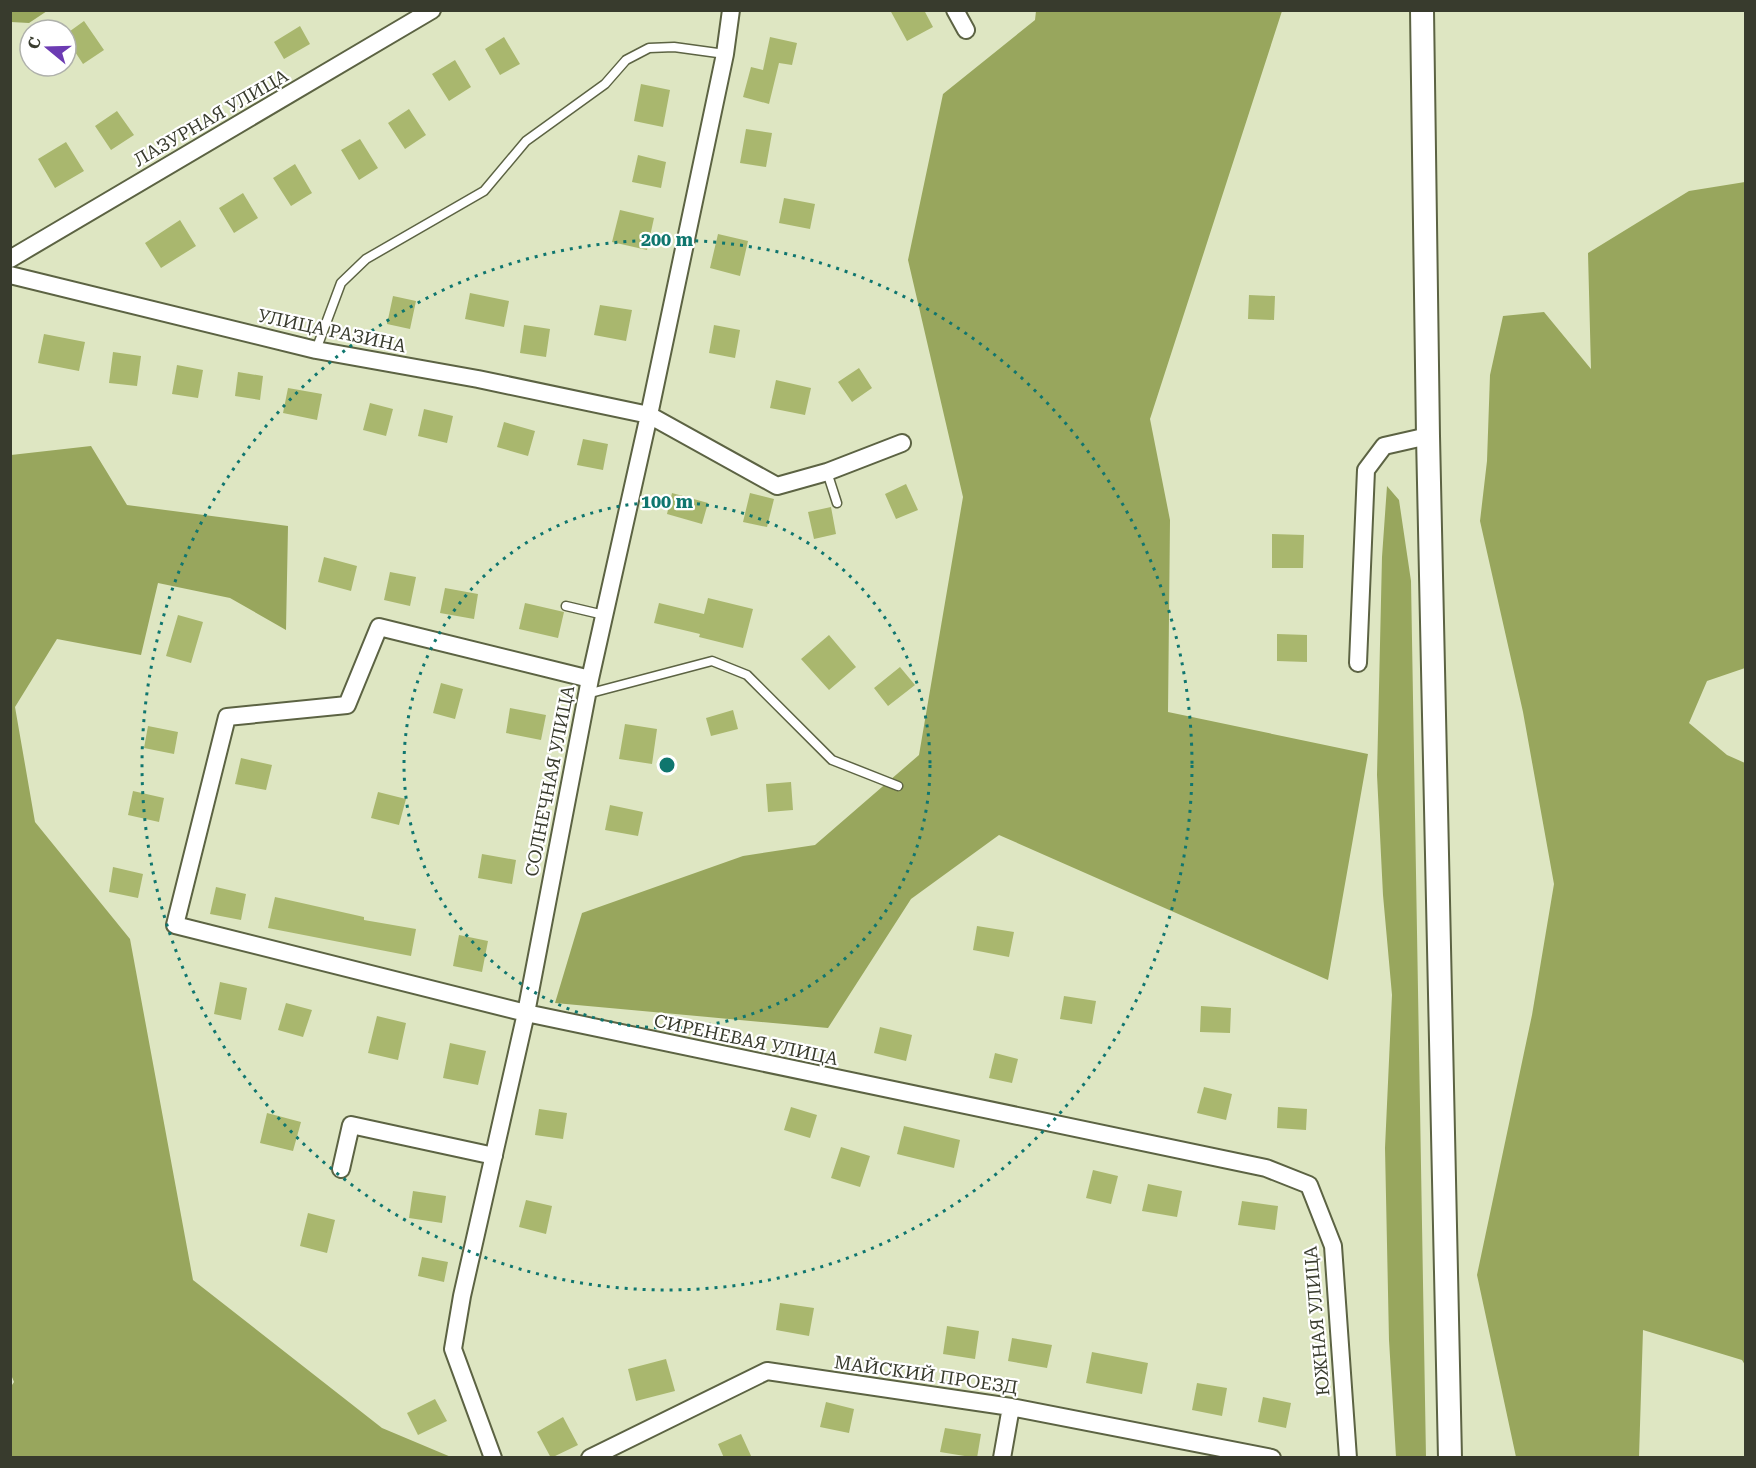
<svg xmlns="http://www.w3.org/2000/svg" width="1756" height="1468" font-family="'Roboto Serif',serif">
  <style>
    .forest { fill: #98a65d }
    .building { fill: #a9b76e }
    .lines { fill: none; stroke-linecap: round; stroke-linejoin: round }
    .lane-casing { stroke: #5c6343; stroke-width: 11 }
    .street-casing { stroke: #5c6343; stroke-width: 20 }
    .secondary-casing { stroke: #5c6343; stroke-width: 26 }
    .lane { stroke: #fff; stroke-width: 8 }
    .street { stroke: #fff; stroke-width: 16 }
    .secondary { stroke: #fff; stroke-width: 22 }
    .ring { fill: none; stroke: #0f766e; stroke-width: 3; stroke-dasharray: 3 6 }
    .labels { text-anchor: middle; stroke-width: 4.5; stroke-linejoin: round; paint-order: stroke }
    .street-label { font-size: 18px; fill: #383b2d; stroke: #fff }
    .centre { fill: #0f766e; stroke: #fff; stroke-width: 3 }
    .ring-label { font-size: 18px; text-anchor: middle; font-weight: bold; fill: #0f766e; stroke: #fff; stroke-width: 4.5; stroke-linejoin: round; paint-order: stroke }
  </style>
  <rect width="100%" height="100%" fill="#dee6c2"/>
  <path class="forest" d="M11,10H47V11L29,23L11,22Z
    M1036,11H1282L1150,419L1170,520L1168,712L1368,754L1328,980L999,835L911,899L828,1028L555,1003L582,913L743,856L815,845L919,755L963,497L908,260L943,94L1035,20Z
    M1745,182V668L1707,681L1689,723L1727,755L1745,763V1365L1742,1360L1643,1330L1639,1457H1516L1477,1275L1532,1015L1554,884L1523,712L1480,521L1487,461L1490,375L1503,316L1544,312L1591,369L1588,253L1689,191Z
    M91,446L127,505L288,526L286,630L230,598L158,583L141,655L57,639L15,707L35,822L130,939L193,1280L382,1428L451,1457H11L10,1388L14,1382L10,1372L11,455Z
    M1387,486L1399,500L1411,581L1426,1458L1396,1457L1389,1340L1385,1148L1392,995L1383,895L1377,775L1382,557Z"/>
  <path class="building" d="M890,10H924L933,27L907,41Z
    M84,21L104,50L83,64L66,38V34Z
    M300,26L310,44L284,59L274,42Z
    M504,37L520,64L500,75L485,49Z
    M770,37L797,43L792,65L779,63L769,104L743,97L751,67L763,70Z
    M455,60L471,87L449,101L432,74Z
    M641,84L670,90L663,127L634,121Z
    M409,109L426,135L405,149L388,123Z
    M117,111L134,135L111,150L95,126Z
    M746,129L772,133L766,167L740,163Z
    M360,139L378,168L359,180L341,150Z
    M66,142L84,171L55,188L38,159Z
    M638,155L666,162L661,188L632,182Z
    M295,164L312,193L291,206L273,178Z
    M243,193L258,218L234,233L219,208Z
    M784,198L815,204L810,229L779,223Z
    M620,210L654,218L647,250L612,242Z
    M180,220L196,246L161,268L145,243Z
    M718,234L748,241L740,276L710,268Z
    M470,293L509,301L504,327L465,319Z
    M1249,295L1275,296L1274,320L1248,319Z
    M393,296L416,301L410,329L387,324Z
    M600,305L632,310L626,341L594,335Z
    M524,325L550,329L546,357L520,353Z
    M714,325L740,330L735,358L709,353Z
    M44,334L85,342L79,371L38,363Z
    M113,352L141,356L137,386L109,383Z
    M177,365L203,370L198,398L172,394Z
    M859,368L872,388L852,402L838,382Z
    M238,372L263,376L260,400L235,396Z
    M776,380L811,388L805,415L770,408Z
    M288,388L322,394L317,420L283,413Z
    M370,403L393,409L386,436L363,430Z
    M424,409L453,416L447,443L418,436Z
    M504,422L535,431L528,456L497,447Z
    M583,439L608,444L603,470L577,465Z
    M906,484L918,510L896,519L885,494Z
    M672,493L708,503L702,524L667,514Z
    M750,493L774,499L767,527L743,522Z
    M831,507L836,534L814,539L808,512Z
    M1272,534L1304,535L1303,568H1272Z
    M324,557L357,566L351,591L318,582Z
    M390,572L416,577L410,606L384,600Z
    M445,588L478,594L474,619L440,613Z
    M708,598L753,609L743,648L699,637L700,634L654,623L659,603L704,614Z
    M525,603L564,612L558,638L519,629Z
    M178,615L203,622L191,663L166,656Z
    M1277,634L1307,635V662L1277,661Z
    M829,635L856,667L829,690L801,659Z
    M900,667L915,685L888,706L874,688Z
    M441,683L463,689L455,719L433,713Z
    M510,708L546,715L541,740L506,733Z
    M733,710L738,729L711,736L706,718Z
    M625,724L657,729L652,764L619,759Z
    M148,726L178,732L174,754L144,748Z
    M241,758L272,765L266,790L235,784Z
    M791,782L793,810L768,812L766,784Z
    M133,791L164,798L159,822L128,815Z
    M378,792L406,799L399,825L371,818Z
    M610,805L643,812L638,836L605,830Z
    M482,854L516,860L512,884L478,878Z
    M113,867L143,874L138,898L109,892Z
    M216,887L246,894L241,920L210,914Z
    M275,897L364,917V920L416,929L411,956L268,928Z
    M977,926L1014,932L1009,957L973,950Z
    M459,935L488,941L482,972L453,966Z
    M220,982L247,988L241,1020L214,1014Z
    M1064,996L1096,1001L1092,1024L1060,1019Z
    M286,1003L312,1010L303,1037L278,1030Z
    M1201,1006L1231,1008L1230,1033L1200,1032Z
    M377,1016L406,1023L398,1060L368,1053Z
    M880,1027L912,1035L906,1061L874,1053Z
    M450,1043L486,1051L478,1085L443,1078Z
    M995,1053L1018,1059L1012,1083L989,1078Z
    M1204,1087L1232,1094L1226,1120L1197,1113Z
    M791,1107L817,1115L810,1138L784,1130Z
    M1278,1107L1307,1109L1306,1130L1277,1128Z
    M539,1109L567,1113L563,1139L535,1135Z
    M267,1113L301,1122L293,1151L260,1143Z
    M904,1126L960,1140L954,1168L897,1154Z
    M841,1147L870,1156L860,1187L831,1178Z
    M1093,1170L1118,1176L1111,1204L1086,1198Z
    M1148,1184L1182,1191L1177,1217L1142,1211Z
    M413,1191L446,1196L442,1223L409,1218Z
    M526,1200L552,1206L546,1234L519,1227Z
    M1242,1201L1278,1206L1275,1230L1238,1225Z
    M308,1213L335,1220L327,1253L300,1246Z
    M422,1257L448,1262L444,1282L418,1276Z
    M780,1303L814,1308L809,1336L776,1330Z
    M947,1326L979,1331L975,1359L943,1354Z
    M1012,1338L1052,1345L1047,1368L1008,1361Z
    M1092,1352L1148,1363L1142,1394L1086,1383Z
    M666,1359L675,1391L636,1401L628,1369Z
    M1197,1383L1227,1388L1222,1416L1192,1410Z
    M1263,1397L1291,1403L1286,1428L1258,1422Z
    M435,1399L447,1421L418,1435L407,1413Z
    M826,1402L854,1409L849,1433L820,1427Z
    M563,1417L578,1445L551,1458L537,1432Z
    M945,1428L981,1434L977,1458L940,1452Z
    M741,1434L752,1458H724L718,1444Z"/>
  <g class="lines">
    <defs>
      <path id="lane" d="M316,350L341,283L366,259L484,191L526,141L605,84L626,60L649,48L674,47L725,54
        M827,472L837,503
        M566,606L604,615
        M587,694L712,661L747,675L832,760L898,786"/>
      <path id="street" d="M955,10L966,30
        M10,259L432,10
        M10,275L316,350L478,379L649,415L777,486L827,472L902,443
        M1358,663L1366,470L1384,446L1428,436
        M590,679L379,627L347,705L227,717L175,925L526,1013L1266,1168L1309,1185L1333,1246L1348,1458
        M341,1169L351,1125L494,1156
        M493,1458L453,1349L462,1296L526,1013L590,679L649,415L725,54L731,10
        M590,1458L767,1371L1011,1407L1272,1458
        M1002,1458L1011,1407"/>
      <path id="secondary" d="M1422,10L1428,436L1450,1458"/>
    </defs>
    <use href="#lane" class="lane-casing"/>
    <use href="#street" class="street-casing"/>
    <use href="#secondary" class="secondary-casing"/>
    <use href="#lane" class="lane"/>
    <use href="#street" class="street"/>
    <use href="#secondary" class="secondary"/>
  </g>
  <g class="ring">
    <circle cx="667" cy="765" r="263"/>
    <circle cx="667" cy="765" r="525"/>
  </g>
  <g class="labels">
    <g class="street-label">
      <text transform="translate(211 118) rotate(-30)" y="6">ЛАЗУРНАЯ УЛИЦА</text>
      <text transform="translate(332 331) rotate(12)" y="6">УЛИЦА РАЗИНА</text>
      <text transform="translate(550 781) rotate(-79)" y="6">СОЛНЕЧНАЯ УЛИЦА</text>
      <text transform="translate(746 1040) rotate(12)" y="6">СИРЕНЕВАЯ УЛИЦА</text>
      <text transform="translate(1317 1321) rotate(-95)" y="6">ЮЖНАЯ УЛИЦА</text>
      <text transform="translate(926 1375) rotate(8)" y="6">МАЙСКИЙ ПРОЕЗД</text>
    </g>
  </g>
  <circle cx="667" cy="765" r="9" class="centre"/>
  <g class="ring-label">
    <text x="667" y="246">200 m</text>
    <text x="667" y="508">100 m</text>
  </g>
  <rect width="1756" height="1468" fill="none" stroke="#383b2d" stroke-width="24"/>
  <g transform="translate(48 48) rotate(289)"><circle r="28" fill="#ffffff" stroke="#afb1ab" stroke-width="1.5"/>
  <path d="M0-4.5L10 22L0 15L-10 22Z" fill="#6c3bb3"/>
  <text y="-9" font-size="16" font-weight="bold" text-anchor="middle" fill="#383b2d">С</text>
  </g>
</svg>
